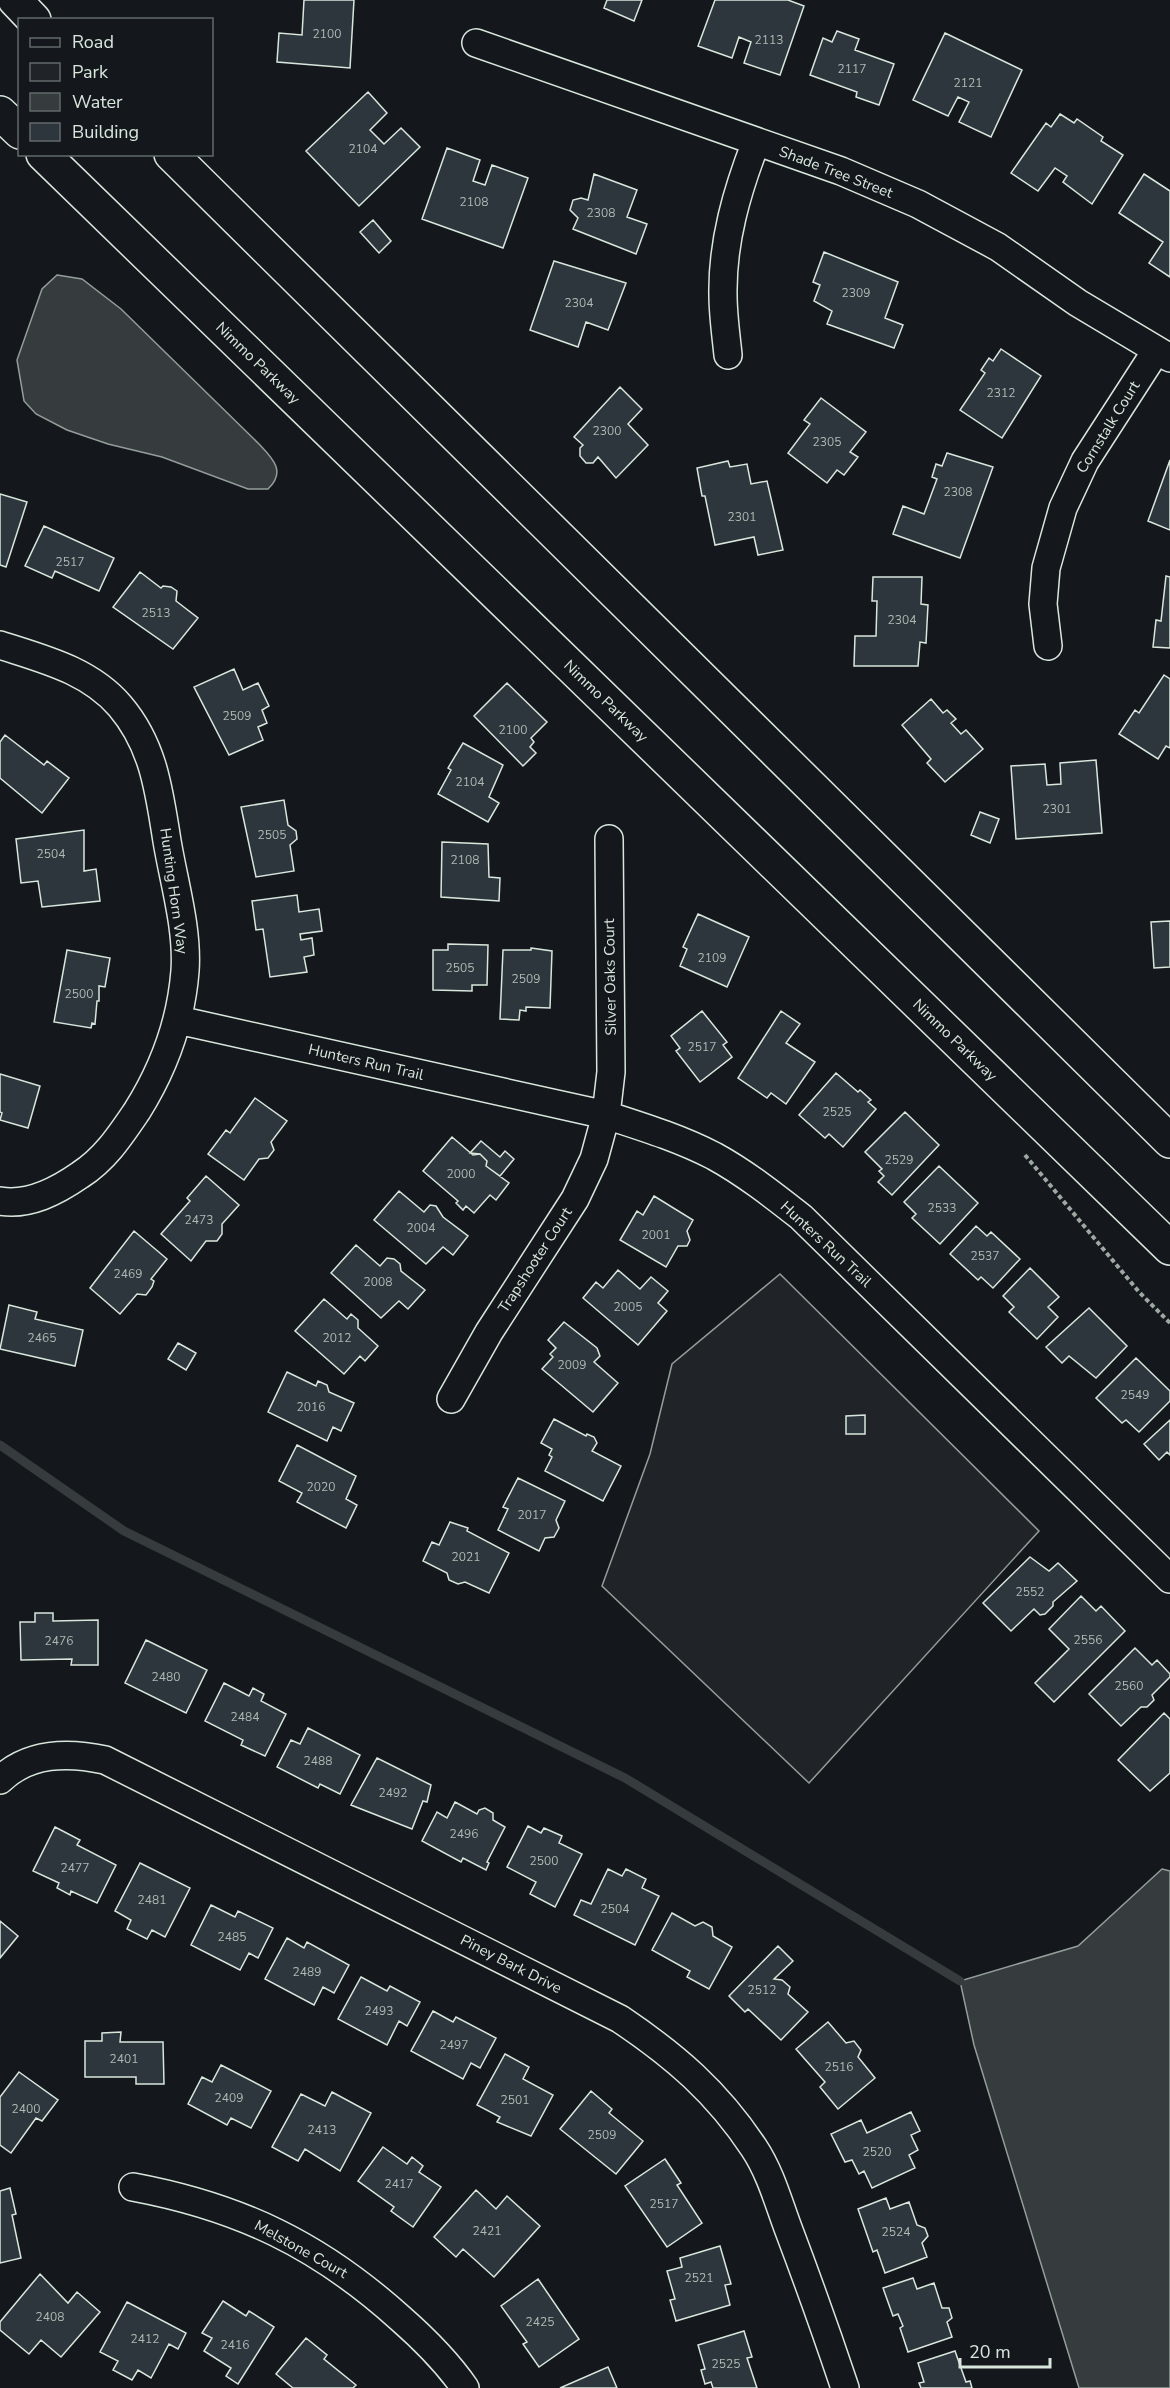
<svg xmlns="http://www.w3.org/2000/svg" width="1170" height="2388" font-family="'Nunito Sans',sans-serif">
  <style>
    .green { fill: #202428; stroke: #939e99; stroke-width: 1.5 }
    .water { fill: #363b3e; stroke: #939e99; stroke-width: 1.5 }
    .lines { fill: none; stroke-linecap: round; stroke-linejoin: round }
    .stream { stroke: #363b3e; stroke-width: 9 }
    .building { fill: #2c363c; stroke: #d8e6dc; stroke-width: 1.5 }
    .minor-casing { stroke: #d8e6dc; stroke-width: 30 }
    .trunk-casing { stroke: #d8e6dc; stroke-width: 36 }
    .path { stroke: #9da8a2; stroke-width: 4; stroke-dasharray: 4.5 3; stroke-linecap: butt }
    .minor { stroke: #14181c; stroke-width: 27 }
    .trunk { stroke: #14181c; stroke-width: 33 }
    .labels { text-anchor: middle; stroke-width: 4.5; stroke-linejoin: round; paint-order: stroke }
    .number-label { font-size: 12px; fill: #adbab4 }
    .street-label { font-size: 15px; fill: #d8e6dc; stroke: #14181c }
  </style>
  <rect width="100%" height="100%" fill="#14181c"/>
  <path class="green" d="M780,1274L1039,1531L809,1783L602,1586L650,1454L672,1364Z"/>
  <path class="water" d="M57,275L82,279L121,309L258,443C272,458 287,471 268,489H248L162,457L108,444L67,430L36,414L24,401L17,360L42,289Z
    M1162,1869L1170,1871V2388H1079L974,2045L960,1981L1078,1946Z"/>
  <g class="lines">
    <path class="stream" d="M0,1445L124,1531L625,1778L960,1981"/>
  </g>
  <path class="building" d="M304,0H354L350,68L277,62L279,33L302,35Z
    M607,0H642L634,21L604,8Z
    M715,0H788L804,6L780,75L744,63L751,42L739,37L732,58L698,46Z
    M837,31L859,39L855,50L894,64L879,105L856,97L857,92L810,75L823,38L832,42Z
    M945,33L1022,70L991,137L959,122L969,102L958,97L948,116L913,100Z
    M368,92L387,113L370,130L384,144L401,128L420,147L359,206L306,151Z
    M1060,114L1074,123L1077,119L1103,137L1101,141L1123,155L1092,204L1063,182L1067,176L1055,168L1038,191L1011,173L1046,123L1051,127Z
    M447,148L480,160L473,181L485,185L492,165L528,178L503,248L422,219Z
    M594,174L637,190L627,217L647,224L636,254L573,229L578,218L570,210L573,200L581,198L588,200Z
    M1144,174L1170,191V277L1149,263L1163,242L1119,213Z
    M373,220L391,241L379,253L360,232Z
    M824,252L898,282L885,318L903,325L894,348L827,324L832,311L814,301L820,285L813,282Z
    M554,261L626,283L608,330L586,322L578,347L530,330Z
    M1001,349L1041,376L1002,438L960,410L985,373L981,370L989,358L993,361Z
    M620,387L642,409L628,424L648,445L616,478L598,457L593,463H586L580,456V448L583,445L574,437Z
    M821,398L866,432L850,452L858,457L844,475L837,470L827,483L788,453L810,424L804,420Z
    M947,453L993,467L960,558L893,534L903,506L924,514L937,479L932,477L936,464L942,466Z
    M1170,460V530L1148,521Z
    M728,461L730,467L747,464L751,484L767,481L783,550L758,555L754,537L715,545L705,496H702L697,468Z
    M0,494L27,502L6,567L0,565Z
    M44,526L114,558L99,591L55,571L52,578L25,566Z
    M140,572L161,588L163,586L171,587L177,591L176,601L198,618L173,649L113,607Z
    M1166,576L1170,577V648L1153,647L1156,620L1161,621Z
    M873,577H922L921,604L928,605L926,643L920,642L918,666H854L855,636H876L877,601H872Z
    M234,669L243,690L258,683L269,706L262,710L267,723L258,727L263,740L229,755L194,687Z
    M1164,675L1170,679V748L1166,746L1158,759L1119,734L1135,710L1139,713Z
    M507,683L547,722L531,738L534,742L530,747L536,753L523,766L474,716Z
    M931,699L943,713L947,710L956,719L951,723L961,734L966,730L983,749L945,782L927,763L931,759L902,725Z
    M5,735L44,765L47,761L69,778L42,813L0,778V742Z
    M463,743L503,765L489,797L499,803L488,822L438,794L451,770L448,768Z
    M1096,760L1102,833L1016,839L1011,766L1045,764L1047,785L1061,784L1060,763Z
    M284,800L288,825L296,831L297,839L290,845L294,871L256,877L241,807Z
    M980,812L999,819L990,843L971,835Z
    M84,830V871L96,869L100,901L42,907L38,881L21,883L16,839Z
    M442,842L488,844L489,877L500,878L499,901L441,897Z
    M297,895L299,912L319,909L322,931L300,934L301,940L312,938L314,955L304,957L307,972L270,977L263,929L256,930L252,901Z
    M698,914L749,937L727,987L680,966L687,949L683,947Z
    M1170,921V967L1154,968L1151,922Z
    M448,944L488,945L487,985H472V991L433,990V950H448Z
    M531,948L552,951L550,1008L526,1007V1011L520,1010L519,1020L500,1019L503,950H531Z
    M67,950L110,958L105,987L99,986V1001H97L95,1024L92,1023L91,1028L54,1022Z
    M702,1011L727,1042L723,1045L732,1057L700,1082L676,1051L680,1048L671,1036Z
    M781,1011L800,1024L786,1043L815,1062L786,1104L771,1093L767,1098L738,1078Z
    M836,1073L858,1092L860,1090L871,1100L868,1102L876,1109L843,1147L829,1134L825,1138L799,1115Z
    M0,1074L40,1086L28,1128L0,1120L2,1113L0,1112Z
    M255,1098L287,1121L271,1142L274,1150L268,1158L259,1159L244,1180L208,1154L226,1130L230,1133Z
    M905,1112L939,1145L892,1195L878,1182L884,1176L879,1171L882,1169L865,1152Z
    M452,1137L473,1155L480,1154L487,1161L486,1166L509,1183L496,1200L490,1195L474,1213L466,1206L463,1210L456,1203L458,1201L423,1171Z
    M481,1141L500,1157L505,1151L514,1159L500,1176L486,1166L487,1161L480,1154L470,1153Z
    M939,1166L978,1203L940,1244L912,1218L916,1214L904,1202Z
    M206,1176L239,1205L222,1224V1234L217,1241H206L191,1261L161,1234L190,1201L187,1198Z
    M399,1191L424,1212L430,1205L436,1206L443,1217L468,1236L453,1255L443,1247L426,1264L374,1220Z
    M654,1196L693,1220L687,1231L690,1240L687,1246H678L666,1267L620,1240L637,1211L643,1215Z
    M976,1226L987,1236L991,1232L1020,1259L993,1288L981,1277L978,1280L950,1254Z
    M134,1231L167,1259L151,1279L154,1281L152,1287L146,1295L137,1294L120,1314L90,1288Z
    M356,1245L380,1266L387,1258L394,1259L400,1264L401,1271L425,1290L408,1309L399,1301L381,1318L331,1273Z
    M1030,1268L1059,1297L1048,1307L1058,1317L1037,1339L1009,1312L1014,1307L1003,1296Z
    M618,1270L640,1289L651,1277L668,1291L658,1303L667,1311L638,1345L583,1298L596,1282L603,1288Z
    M324,1299L347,1319L351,1314L358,1320V1328L378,1346L365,1361L360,1356L344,1374L295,1331Z
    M9,1305L37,1312L35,1319L83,1330L75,1366L0,1349Z
    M1089,1308L1127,1346L1096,1378L1069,1356L1062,1363L1046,1347Z
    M564,1322L597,1348L600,1356L594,1362L618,1383L593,1412L542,1369L553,1357L550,1354L556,1348L548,1340Z
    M178,1343L196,1353L186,1370L168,1359Z
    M1136,1358L1170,1391V1401L1139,1432L1126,1420L1122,1423L1096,1398Z
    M287,1372L316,1386L318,1381L327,1385L329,1392L354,1403L341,1431L333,1427L327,1441L268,1412Z
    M865,1415V1434H846V1416Z
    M554,1419L586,1436L587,1434L594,1437L597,1443L592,1451L621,1466L603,1501L545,1471L552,1457L549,1455L552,1449L541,1443Z
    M1170,1420V1455L1167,1452L1159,1460L1144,1444Z
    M297,1445L356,1476L346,1499L357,1505L346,1528L297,1502L302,1493L279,1481Z
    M518,1478L565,1501L556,1520L559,1528L554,1537L545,1538L539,1551L498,1530L508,1509L503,1507Z
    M450,1522L468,1528L467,1531L509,1553L489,1593L465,1582L458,1584L449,1580L447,1573L423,1561L432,1542L439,1545Z
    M1030,1557L1049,1571L1058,1563L1077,1581L1053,1602V1606L1045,1614L1040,1615L1034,1609L1011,1631L983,1603Z
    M1081,1596L1096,1611L1101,1606L1125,1631L1054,1702L1035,1683L1069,1649L1049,1629Z
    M35,1613H53V1621L98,1620V1665H71L72,1659L21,1660L20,1622H35Z
    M146,1640L207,1670L186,1713L125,1683Z
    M1135,1648L1152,1665L1157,1660L1170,1674V1677L1152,1695L1154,1700L1147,1707H1141L1121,1726L1089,1694Z
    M224,1683L249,1696L253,1688L264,1694L261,1701L286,1714L265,1756L241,1745L243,1740L205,1721Z
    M1164,1713L1170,1719V1773L1150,1791L1118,1760Z
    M308,1728L360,1755L340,1794L320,1784L318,1788L277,1767L291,1740L300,1744Z
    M377,1758L431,1785L427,1802L423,1801L412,1829L351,1805Z
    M455,1802L477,1814L479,1810L485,1808L493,1813V1820L505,1827L487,1862L489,1863L486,1870L463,1858L461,1862L422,1841L437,1812L447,1818Z
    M528,1826L541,1833L544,1828L562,1836L559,1843L582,1854L555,1907L530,1894L536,1882L507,1867Z
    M55,1827L80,1840L77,1845L116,1865L97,1903L71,1891L70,1895L57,1888L59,1883L33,1871Z
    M140,1863L190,1888L165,1937L152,1930L147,1939L127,1929L131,1920L115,1911Z
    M608,1869L622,1876L626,1869L646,1879L642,1888L659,1896L635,1945L574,1915L581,1900L591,1904Z
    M211,1905L235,1917L238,1911L273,1928L258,1958L249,1953L240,1970L191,1945Z
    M672,1913L695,1926L703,1922L712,1927L713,1936L732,1947L709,1989L687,1977L690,1971L652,1950Z
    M0,1921L18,1936L0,1958Z
    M287,1938L304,1948L307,1942L349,1965L334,1993L323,1987L314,2005L265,1979Z
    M778,1946L793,1961L774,1979L782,1980L790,1987L788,1994L808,2012L781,2040L748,2009L745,2012L729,1996Z
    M361,1977L387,1991L390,1986L420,2002L407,2026L399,2021L387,2045L338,2019Z
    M433,2011L453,2022L456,2017L496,2038L480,2068L471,2063L463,2079L411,2051Z
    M828,2022L846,2043L854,2041L861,2050L858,2057L875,2078L838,2109L820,2087L825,2082L796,2049Z
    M121,2032L120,2042H163L164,2084H136V2077H85V2041H102V2033Z
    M505,2054L529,2067L523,2079L553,2095L531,2136L497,2122L500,2117L477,2105Z
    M221,2065L271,2091L251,2128L231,2118L227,2125L188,2104L202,2077L212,2082Z
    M19,2072L58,2100L42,2121L36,2118L11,2153L0,2145V2097Z
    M591,2091L612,2109L609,2113L643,2141L616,2174L560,2129Z
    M332,2092L371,2113L340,2171L305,2149L298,2161L272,2147L301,2094L325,2106Z
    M911,2112L920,2131L911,2135L918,2150L909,2155L915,2168L872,2188L864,2171L859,2174L852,2160L845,2162L831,2134L861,2120L867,2133Z
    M383,2147L407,2164L412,2157L423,2166L419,2172L441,2187L413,2227L391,2211L394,2207L358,2181Z
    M665,2159L681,2183L677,2185L702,2223L667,2247L625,2186Z
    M10,2188L16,2214L12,2215L21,2258L0,2263V2191Z
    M476,2190L496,2209L507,2196L540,2226L494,2277L463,2249L456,2257L434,2237Z
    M886,2198L890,2209L909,2202L917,2225L925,2228L928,2236L922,2243L927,2257L885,2273L877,2250L873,2252L858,2209Z
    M720,2246L731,2284L725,2285L730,2305L676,2321L670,2300L675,2299L667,2271L682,2267L680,2258Z
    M40,2274L68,2303L77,2292L100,2312L61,2357L41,2340L29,2354L0,2330V2322Z
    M913,2278L917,2289L934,2283L942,2308H949L952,2318L947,2322L952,2337L908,2352L900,2328L903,2326L898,2314L893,2316L883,2288Z
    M538,2279L579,2339L539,2367L523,2344L527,2342L501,2306Z
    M223,2301L246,2316L249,2311L274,2327L238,2384L226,2376L231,2368L204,2351L212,2338L202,2333Z
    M127,2302L186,2333L178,2349L169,2344L151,2378L138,2370L132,2380L113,2370L118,2361L100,2352Z
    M744,2331L752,2357L747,2358L757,2388H713L711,2382L705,2384L701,2370L705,2369L698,2345Z
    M306,2338L327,2355L324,2359L356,2385L353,2388H293L276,2374Z
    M955,2351L966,2382L970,2381L972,2388H921L919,2383L924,2382L918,2363Z
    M608,2367L617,2388H560Z"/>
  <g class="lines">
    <defs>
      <path id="minor" d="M476,43L841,171L918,204L998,247L1078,303L1170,358
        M728,355C726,335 723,315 723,295C722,242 737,191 756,142
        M0,645C43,659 89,670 120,706C154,746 159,791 167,841C174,883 188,929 185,971C181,1022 164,1068 137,1111C120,1136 105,1159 80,1175C57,1191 29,1206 0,1201
        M1048,646L1043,604L1046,568L1063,508L1085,461L1156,351
        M178,1020L606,1115C643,1127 679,1138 714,1156C745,1173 773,1195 801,1217L1170,1579
        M451,1399L489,1332L575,1199L594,1159L606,1115L611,1072L609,839
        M0,1780C29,1752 68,1752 105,1760L620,2019C675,2056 717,2092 754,2148C770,2172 778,2201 788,2228C808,2281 827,2334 845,2388
        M133,2187C240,2207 319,2245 400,2318C424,2339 447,2362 465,2388"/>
      <path id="trunk" d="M15,0L34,20
        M0,113L20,132
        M43,154L1170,1248
        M171,154L1170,1141"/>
    </defs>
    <use href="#minor" class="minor-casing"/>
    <use href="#trunk" class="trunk-casing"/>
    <path class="path" d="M1025,1155L1139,1292L1170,1323"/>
    <use href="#minor" class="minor"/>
    <use href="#trunk" class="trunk"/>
  </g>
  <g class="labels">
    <g class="number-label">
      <text x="327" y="38">2100</text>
      <text x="769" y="44">2113</text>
      <text x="852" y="73">2117</text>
      <text x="968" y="87">2121</text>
      <text x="363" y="153">2104</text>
      <text x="474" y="206">2108</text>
      <text x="601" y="217">2308</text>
      <text x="856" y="297">2309</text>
      <text x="579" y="307">2304</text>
      <text x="1001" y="397">2312</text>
      <text x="607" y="435">2300</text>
      <text x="827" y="446">2305</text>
      <text x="958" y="496">2308</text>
      <text x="742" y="521">2301</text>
      <text x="70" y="566">2517</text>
      <text x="156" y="617">2513</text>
      <text x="902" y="624">2304</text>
      <text x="237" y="720">2509</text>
      <text x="513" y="734">2100</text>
      <text x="470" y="786">2104</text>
      <text x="1057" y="813">2301</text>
      <text x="272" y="839">2505</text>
      <text x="51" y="858">2504</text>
      <text x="465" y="864">2108</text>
      <text x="712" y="962">2109</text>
      <text x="460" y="972">2505</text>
      <text x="526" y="983">2509</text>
      <text x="79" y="998">2500</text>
      <text x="702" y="1051">2517</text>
      <text x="837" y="1116">2525</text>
      <text x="899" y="1164">2529</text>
      <text x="461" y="1178">2000</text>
      <text x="942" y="1212">2533</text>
      <text x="199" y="1224">2473</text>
      <text x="421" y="1232">2004</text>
      <text x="656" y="1239">2001</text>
      <text x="985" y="1260">2537</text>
      <text x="128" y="1278">2469</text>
      <text x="378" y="1286">2008</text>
      <text x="628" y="1311">2005</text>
      <text x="42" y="1342">2465</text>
      <text x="337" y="1342">2012</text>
      <text x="572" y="1369">2009</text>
      <text x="1135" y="1399">2549</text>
      <text x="311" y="1411">2016</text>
      <text x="321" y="1491">2020</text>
      <text x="532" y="1519">2017</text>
      <text x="466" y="1561">2021</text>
      <text x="1030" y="1596">2552</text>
      <text x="1088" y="1644">2556</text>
      <text x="59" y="1645">2476</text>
      <text x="166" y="1681">2480</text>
      <text x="1129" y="1690">2560</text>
      <text x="245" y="1721">2484</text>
      <text x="318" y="1765">2488</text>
      <text x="393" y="1797">2492</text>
      <text x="464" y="1838">2496</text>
      <text x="544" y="1865">2500</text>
      <text x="75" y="1872">2477</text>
      <text x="152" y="1904">2481</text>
      <text x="615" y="1913">2504</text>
      <text x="232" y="1941">2485</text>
      <text x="307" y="1976">2489</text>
      <text x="762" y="1994">2512</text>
      <text x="379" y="2015">2493</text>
      <text x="454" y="2049">2497</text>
      <text x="124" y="2063">2401</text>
      <text x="839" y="2071">2516</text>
      <text x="229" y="2102">2409</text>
      <text x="515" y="2104">2501</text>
      <text x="26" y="2113">2400</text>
      <text x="322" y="2134">2413</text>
      <text x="602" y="2139">2509</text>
      <text x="877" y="2156">2520</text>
      <text x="399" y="2188">2417</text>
      <text x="664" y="2208">2517</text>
      <text x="487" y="2235">2421</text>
      <text x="896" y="2236">2524</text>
      <text x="699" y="2282">2521</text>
      <text x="50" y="2321">2408</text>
      <text x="540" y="2326">2425</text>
      <text x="145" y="2343">2412</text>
      <text x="235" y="2349">2416</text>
      <text x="726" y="2368">2525</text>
    </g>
    <g class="street-label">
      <text transform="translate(836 172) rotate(21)" y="5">Shade Tree Street</text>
      <text transform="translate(258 363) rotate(44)" y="5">Nimmo Parkway</text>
      <text transform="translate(1108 427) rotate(-58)" y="5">Cornstalk Court</text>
      <text transform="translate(606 701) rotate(44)" y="5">Nimmo Parkway</text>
      <text transform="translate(174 891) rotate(82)" y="5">Hunting Horn Way</text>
      <text transform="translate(610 977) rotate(-91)" y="5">Silver Oaks Court</text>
      <text transform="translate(955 1040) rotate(44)" y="5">Nimmo Parkway</text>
      <text transform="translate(366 1062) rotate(13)" y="5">Hunters Run Trail</text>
      <text transform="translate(826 1244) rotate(43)" y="5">Hunters Run Trail</text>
      <text transform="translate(535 1260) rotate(-57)" y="5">Trapshooter Court</text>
      <text transform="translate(511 1964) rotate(27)" y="5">Piney Bark Drive</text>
      <text transform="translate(301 2249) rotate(29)" y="5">Melstone Court</text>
    </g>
  </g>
  <rect x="18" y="18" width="195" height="138" fill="#14181c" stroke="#626a69" stroke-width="1.5"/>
  <rect x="30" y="38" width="30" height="9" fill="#14181c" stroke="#626a69" stroke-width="1.5"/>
  <text x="72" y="48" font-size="18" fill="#d8e6dc">Road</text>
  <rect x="30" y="63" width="30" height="18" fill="#202428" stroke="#626a69" stroke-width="1.5"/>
  <text x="72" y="78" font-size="18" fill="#d8e6dc">Park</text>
  <rect x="30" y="93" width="30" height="18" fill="#363b3e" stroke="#626a69" stroke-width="1.5"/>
  <text x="72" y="108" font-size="18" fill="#d8e6dc">Water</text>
  <rect x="30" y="123" width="30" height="18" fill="#2c363c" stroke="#626a69" stroke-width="1.5"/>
  <text x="72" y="138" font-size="18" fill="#d8e6dc">Building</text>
  <path d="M960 2358v9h90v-9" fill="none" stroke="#d8e6dc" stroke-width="3"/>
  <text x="969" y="2358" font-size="18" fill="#d8e6dc" stroke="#14181c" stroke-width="4.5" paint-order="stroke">20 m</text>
</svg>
